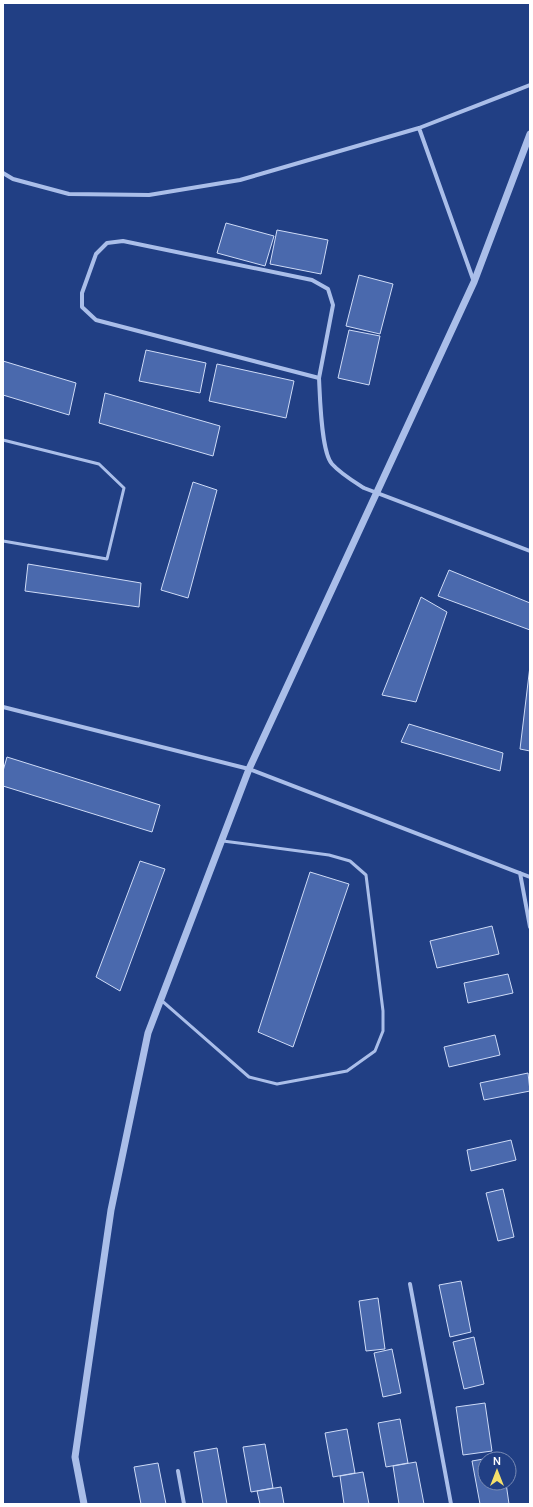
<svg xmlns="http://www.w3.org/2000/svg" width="533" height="1507" font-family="Manrope,sans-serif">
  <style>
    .building { fill: #4a69ad; stroke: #cedbf7 }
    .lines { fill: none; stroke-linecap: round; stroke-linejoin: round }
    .service { stroke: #aabee9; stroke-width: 3 }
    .minor { stroke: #aabee9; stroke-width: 4 }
    .tertiary { stroke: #aabee9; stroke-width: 7 }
  </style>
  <rect width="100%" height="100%" fill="#213f84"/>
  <path class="building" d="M226,223L274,236L265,266L217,253Z
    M277,230L328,240L321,274L270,264Z
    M359,275L393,284L380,334L346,326Z
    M349,330L380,336L369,385L338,378Z
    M146,350L206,363L200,393L139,381Z
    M3,361L76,383L69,415L3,395Z
    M217,364L294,381L286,418L209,401Z
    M105,393L220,426L213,456L99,423Z
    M193,482L217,490L188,598L161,590Z
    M28,564L141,583L139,607L25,591Z
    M449,570L530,603V630L438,596Z
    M421,597L447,612L416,702L382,695Z
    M530,666V751L520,749Z
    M409,724L503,753L500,771L401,742Z
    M7,757L160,805L152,832L3,786V771Z
    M140,861L165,869L120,991L96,977Z
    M310,872L349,884L293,1047L258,1032Z
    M492,926L499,954L437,968L430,941Z
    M508,974L513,993L468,1003L464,983Z
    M495,1035L500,1055L449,1067L444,1047Z
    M528,1073L530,1091L484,1100L480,1083Z
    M511,1140L516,1160L471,1171L467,1150Z
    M503,1189L514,1237L498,1241L486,1193Z
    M461,1281L471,1332L450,1337L439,1285Z
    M378,1298L385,1349L366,1351L359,1301Z
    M474,1337L484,1384L464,1389L453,1342Z
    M392,1349L401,1393L383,1397L374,1353Z
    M485,1403L492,1451L463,1455L456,1407Z
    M400,1419L408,1463L386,1467L378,1423Z
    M347,1429L355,1473L333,1477L325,1433Z
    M265,1444L273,1488L251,1492L243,1447Z
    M217,1448L227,1504H203L194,1452Z
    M501,1456L502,1459H485V1483H506L509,1504H480L472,1461Z
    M416,1462L424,1504H399L393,1466Z
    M158,1463L166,1504H141L134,1467Z
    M363,1472L369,1504H344L340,1476Z
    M281,1487L284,1504H260L257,1491Z"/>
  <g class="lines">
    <path class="service" d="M3,440L99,464L124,488L107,559L3,541
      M161,1000L249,1077L277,1084L347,1071L375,1051L383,1031V1011L366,875L350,861L329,855L223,841"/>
    <path class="minor" d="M419,128L474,282
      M3,173L13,179L69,194L149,195L240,180L419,128L530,85
      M319,378L333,305L328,289L312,280L123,241L107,243L96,254L82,293V307L96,320L319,378C320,396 321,452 332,464C341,474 353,481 364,488L530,551
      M3,707L249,769L530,877
      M520,873L530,927
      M410,1284L451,1504
      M178,1471L184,1504"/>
    <path class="tertiary" d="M84,1504L75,1457L111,1210L148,1033L249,769L474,282L530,134"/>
  </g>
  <rect width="533" height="1507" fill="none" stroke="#ffffff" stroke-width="8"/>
  <g transform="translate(497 1471)"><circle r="19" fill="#213f84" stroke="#7a8cb5"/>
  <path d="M0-3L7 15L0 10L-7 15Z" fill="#f5e06b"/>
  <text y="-6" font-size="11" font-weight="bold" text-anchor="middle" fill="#ffffff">N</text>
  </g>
</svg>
